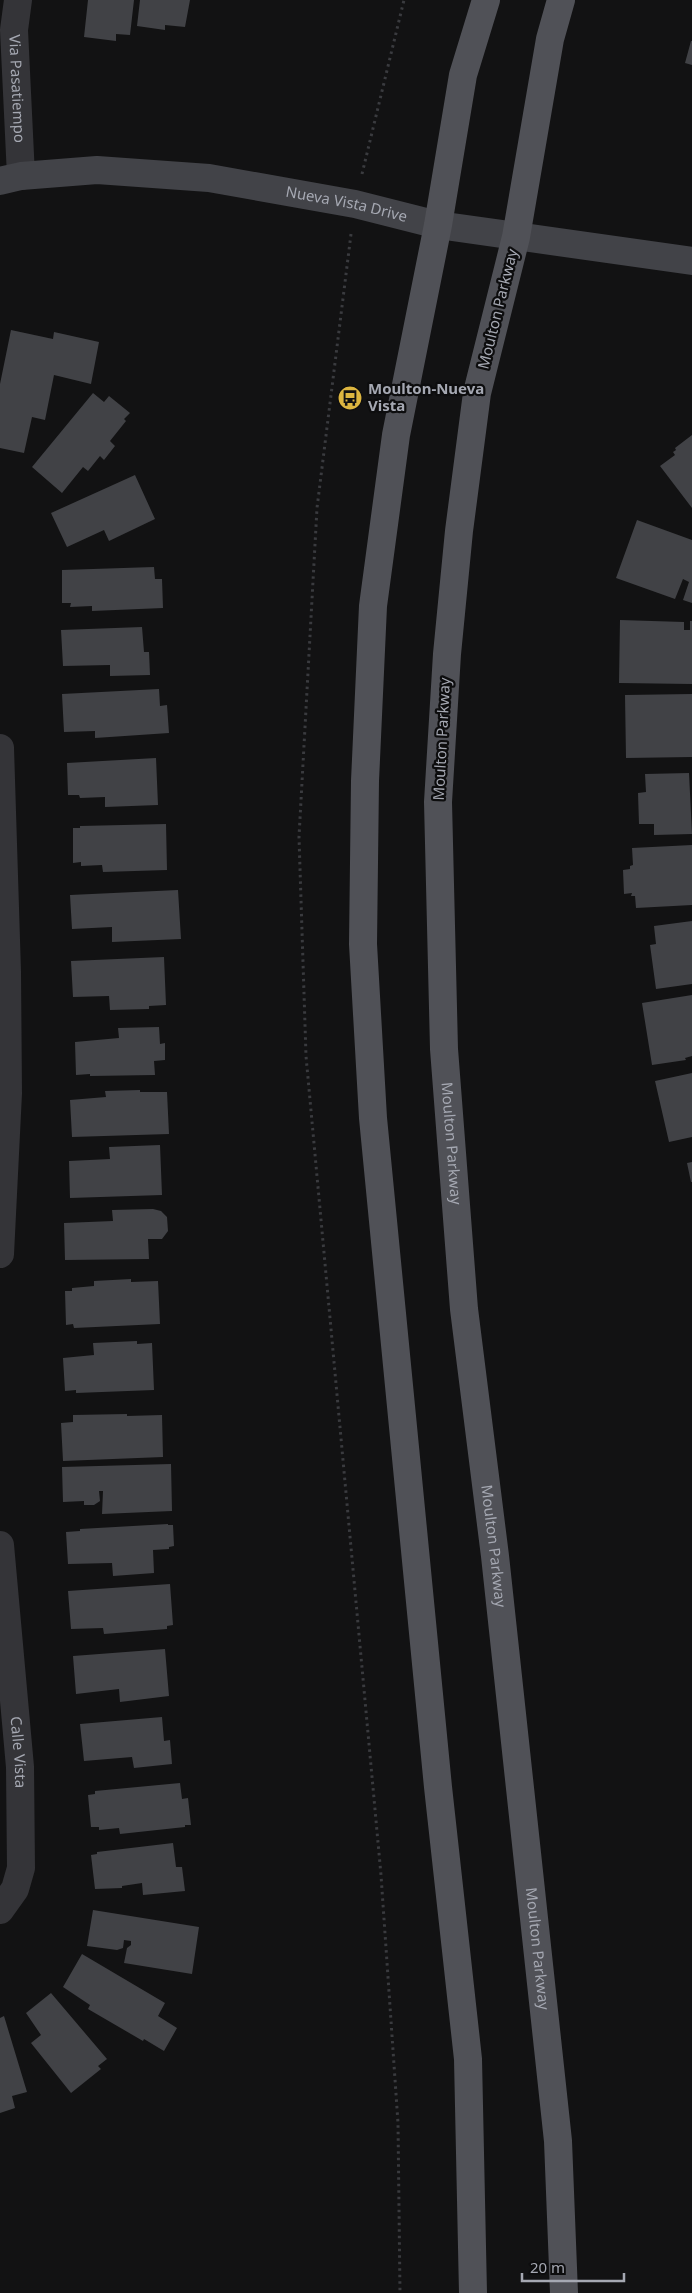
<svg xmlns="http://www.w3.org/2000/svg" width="692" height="2293" font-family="'Noto Sans',sans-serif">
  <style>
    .building { fill: #414246 }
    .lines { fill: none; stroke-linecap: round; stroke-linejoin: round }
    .path { stroke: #3a3b3f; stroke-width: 3; stroke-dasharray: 2.5 4; stroke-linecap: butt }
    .street { stroke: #343438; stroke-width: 28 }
    .secondary { stroke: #424348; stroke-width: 28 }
    .primary { stroke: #505157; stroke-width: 28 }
    .labels { text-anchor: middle; stroke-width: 4.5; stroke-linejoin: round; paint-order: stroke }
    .street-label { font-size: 15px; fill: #a5a8b2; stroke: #0d0d0e }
    .poi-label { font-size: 15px; font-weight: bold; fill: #a5a8b2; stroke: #0d0d0e; text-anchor: start }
  </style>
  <rect width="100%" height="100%" fill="#121213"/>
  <path class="building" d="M88,0H134L130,35L116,34V41L84,37Z
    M140,0H190L185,27L165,25V30L137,26Z
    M691,41H692V65L685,63Z
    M11,330L53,339L54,332L99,342L91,384L54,375L45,420L32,417L24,453L0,448V384Z
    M93,393L104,402L109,396L130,413L124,419L126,421L110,441L115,446L104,460L100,456L88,471L83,467L62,493L32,467Z
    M692,435V508L660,466L675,455L673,452L676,450L675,448Z
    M135,475L155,519L109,541L104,530L67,547L51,513Z
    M637,520L692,540V603L683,600L689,582L683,579L675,599L616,578Z
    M154,567L155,579H162L163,608L92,611V606L70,607L71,603H62V570Z
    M620,620L684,622V630H690V621H692V684L619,683Z
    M142,627L144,652H149L150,675L110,676V665L63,666L61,630Z
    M159,689L160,706L167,705L169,733L95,738V731L64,732L62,694Z
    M692,694V757L626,758L625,695Z
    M156,758L158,805L105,807V797L80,798L79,795H68L67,763Z
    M689,773L692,834L654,835V824H639L638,793L646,792L645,774Z
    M166,824L167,870L103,872L102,865L81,866V862L73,863V828H80V826Z
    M692,845V905L636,908L635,896H631L632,893L624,894L623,870L630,869V866L633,865L632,848Z
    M178,890L181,939L112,942V927L72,929L70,895Z
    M692,921V984L656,989L650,945L656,944L654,926Z
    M164,957L166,1005L149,1006V1009L110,1010L109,996L73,997L71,961Z
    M692,995V1056L685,1058L686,1060L652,1065L642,1003Z
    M159,1027L160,1044L165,1043V1060L154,1061L155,1075L90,1076V1074L76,1075L75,1042L119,1038L118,1028Z
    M692,1073V1137L669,1142L655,1081Z
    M140,1090V1092H167L169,1134L72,1137L70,1100L106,1097L105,1091Z
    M160,1145L162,1195L70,1198L69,1161L110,1159L109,1147Z
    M692,1162V1182H691L687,1163Z
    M153,1209L161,1211L167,1217L168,1231L162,1239H148L149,1259L65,1260L64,1223L113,1221L112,1210Z
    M131,1279V1282L158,1281L160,1324L74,1328L73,1324L66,1325L65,1291H72V1288L94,1286V1281Z
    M137,1341V1344L152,1343L154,1390L76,1393V1390L65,1391L63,1358L94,1355L93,1343Z
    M127,1414V1416L162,1415L163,1457L63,1461L61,1423L73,1422V1415Z
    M171,1464L172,1511L102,1514L103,1491H99L100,1501L94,1505H84V1501L63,1502L62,1467Z
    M168,1524V1525H173L174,1546L169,1547V1549L153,1550L154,1573L113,1576L112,1563L68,1564L66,1532L80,1531V1529Z
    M170,1584L173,1625L167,1626V1629L104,1634L103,1628L71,1629L68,1591Z
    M165,1649L169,1696L120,1702L119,1689L76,1694L73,1656Z
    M162,1717L164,1741L170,1740L172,1764L134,1768L132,1757L84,1761L80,1724Z
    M180,1783L182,1799L188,1798L191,1825H185V1827L120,1834L119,1828L99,1830V1827H91L88,1795L95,1794V1791Z
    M173,1843L176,1867H182L185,1891L143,1895L142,1883L122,1886V1888L95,1889L91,1855L97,1854V1852Z
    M93,1910L199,1927L192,1974L124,1963L127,1948L131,1945V1941L124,1940L123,1948L117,1950L87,1946Z
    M82,1954L165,2003L158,2016L177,2028L164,2051L144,2039L143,2041L88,2009L90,2005L63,1987Z
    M51,1993L107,2059L98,2066L101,2069L71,2093L31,2043L41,2035L26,2013Z
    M4,2016L27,2092L12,2096L15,2108L0,2113V2018Z"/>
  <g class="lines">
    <path class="path" d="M362,174L404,0
      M351,234L317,508L299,837L306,1056L381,1875L398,2123L400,2293"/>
    <g class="street">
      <path id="s1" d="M18,0L14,30L21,176"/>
      <path d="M0,748L7,972L8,1093L0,1254"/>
      <path id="s2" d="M0,1545L20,1767L21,1868L15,1889L0,1910"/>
    </g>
    <path class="secondary" id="s3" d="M0,181L21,176L97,170L209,178L355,204L438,225L692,261"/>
    <g class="primary">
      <path id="s4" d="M561,0L550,39L516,237L477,393L459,531L447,654L438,802L444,1049L464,1309L495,1556L558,2141L564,2293"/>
      <path d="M473,2293L468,2059L438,1787L373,1118L363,944L365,781L373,606L396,435L438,225L463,75L486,0"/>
    </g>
  </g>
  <defs>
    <symbol id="bus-disc" viewBox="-11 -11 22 22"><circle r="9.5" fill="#ddb640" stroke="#0d0d0e"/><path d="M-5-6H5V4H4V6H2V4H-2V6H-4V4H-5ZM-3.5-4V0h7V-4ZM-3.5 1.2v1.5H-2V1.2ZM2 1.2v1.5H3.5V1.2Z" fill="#111"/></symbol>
  </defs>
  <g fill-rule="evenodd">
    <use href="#bus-disc" x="336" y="384" width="28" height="28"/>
  </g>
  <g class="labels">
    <g class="street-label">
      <text dy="5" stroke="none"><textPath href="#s1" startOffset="89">Via Pasatiempo</textPath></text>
      <text dy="5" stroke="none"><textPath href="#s3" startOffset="350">Nueva Vista Drive</textPath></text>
      <text transform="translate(498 309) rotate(-76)" y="5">Moulton Parkway</text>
      <text transform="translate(442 739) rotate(-87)" y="5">Moulton Parkway</text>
      <text dy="5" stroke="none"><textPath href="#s4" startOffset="1155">Moulton Parkway</textPath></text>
      <text dy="5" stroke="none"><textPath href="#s4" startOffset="1560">Moulton Parkway</textPath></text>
      <text dy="5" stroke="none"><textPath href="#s2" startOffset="208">Calle Vista</textPath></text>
      <text dy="5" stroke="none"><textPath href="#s4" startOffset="1965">Moulton Parkway</textPath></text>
    </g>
    <g class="poi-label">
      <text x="368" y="394">Moulton-Nueva<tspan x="368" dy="17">Vista</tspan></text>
    </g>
  </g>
  <path d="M522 2273v8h102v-8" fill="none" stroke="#a5a8b2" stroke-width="2.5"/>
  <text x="530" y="2273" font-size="15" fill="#a5a8b2" stroke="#0d0d0e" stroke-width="4" paint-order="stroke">20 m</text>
</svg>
